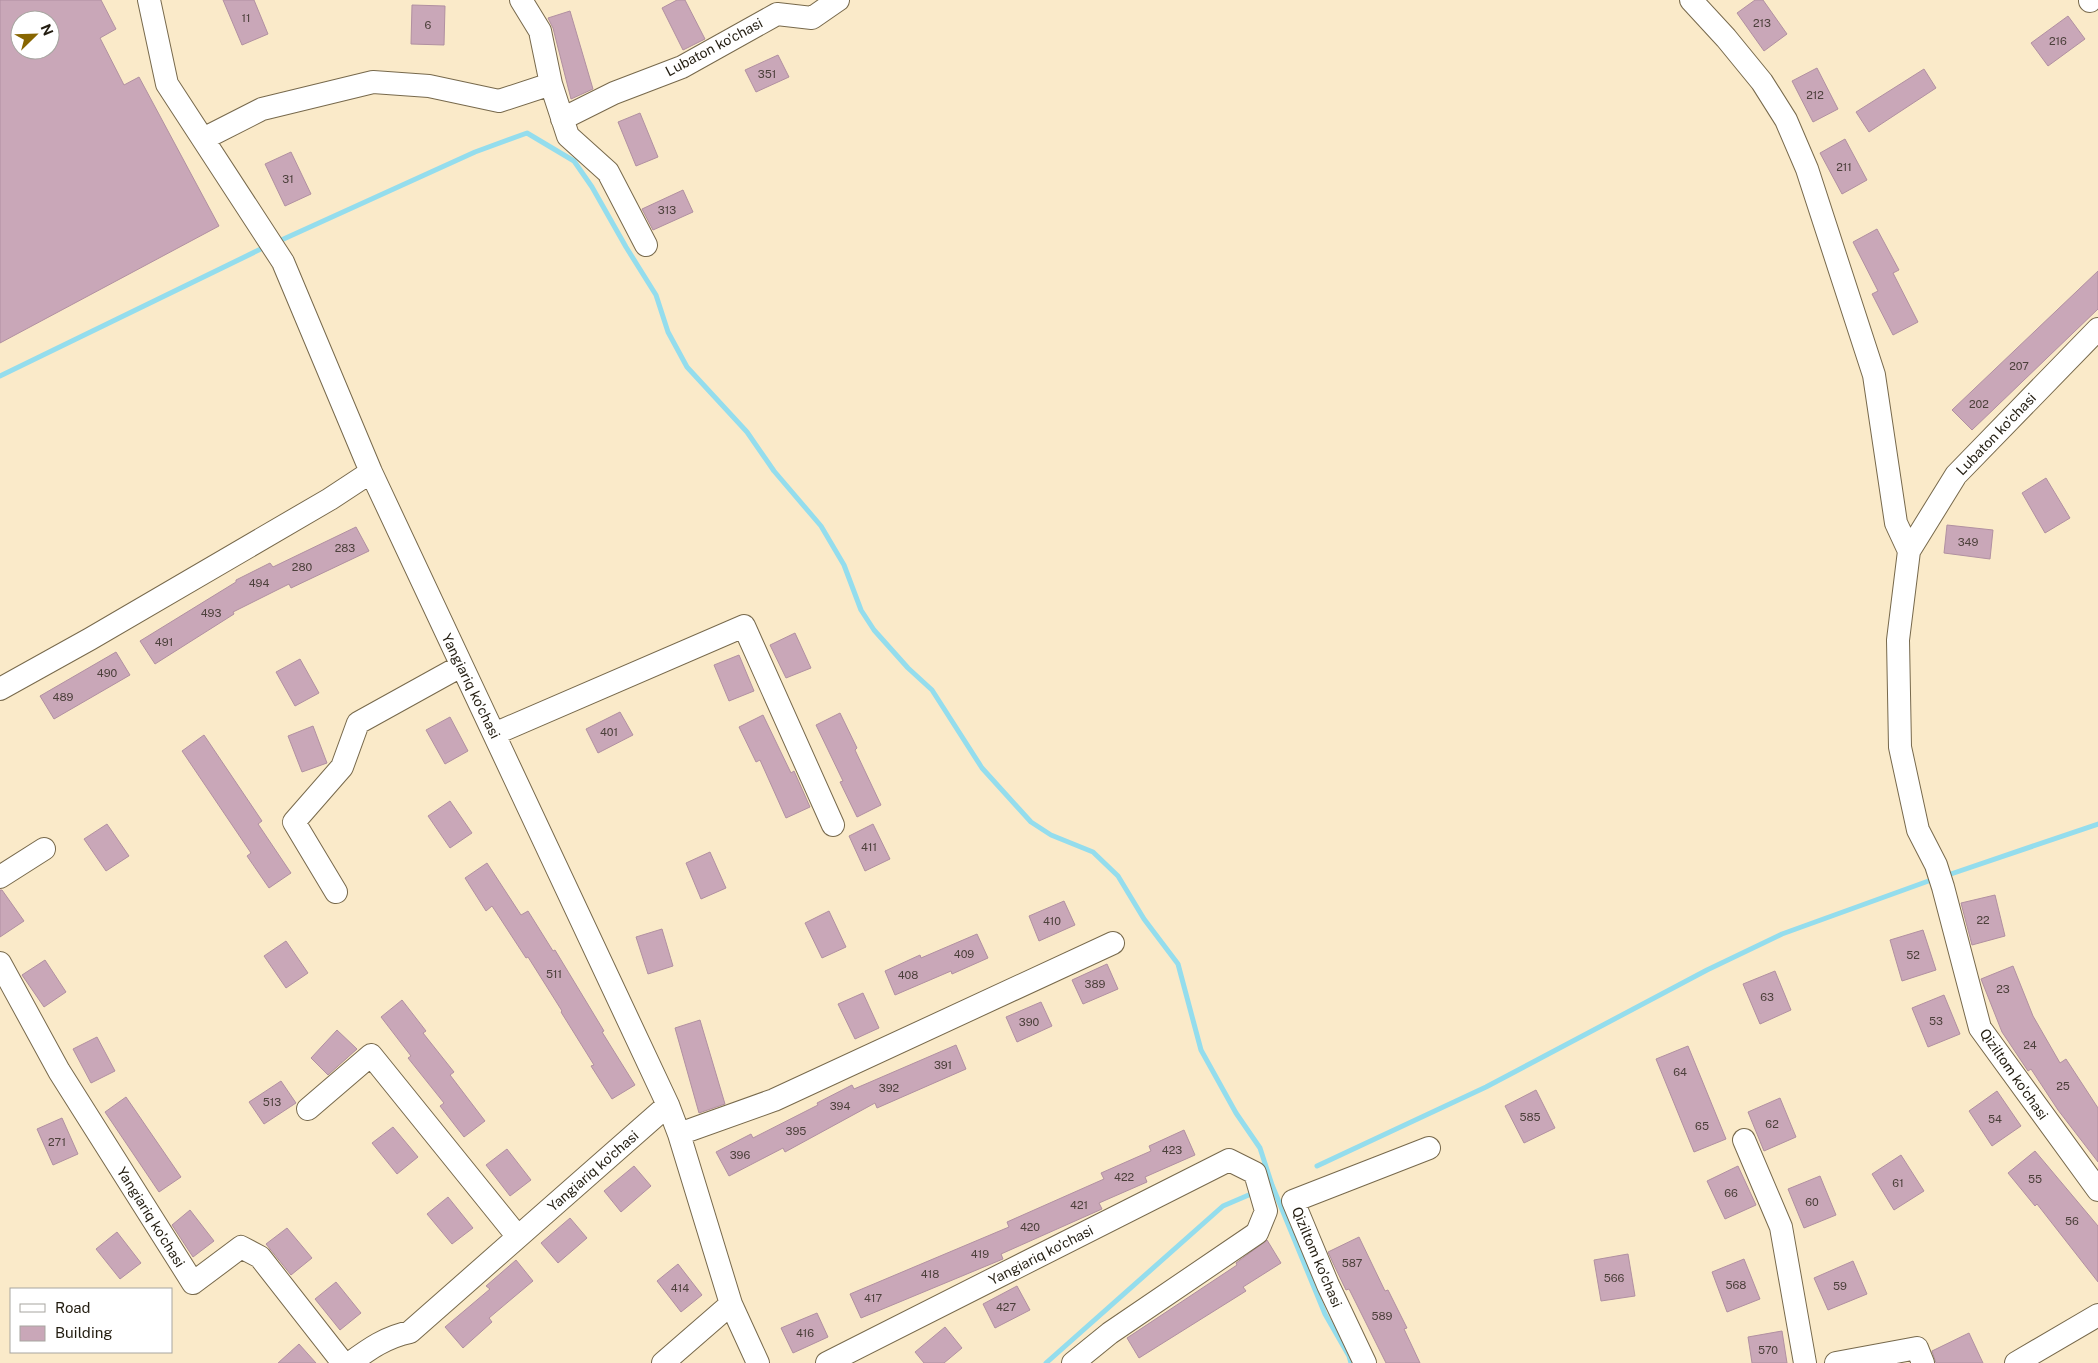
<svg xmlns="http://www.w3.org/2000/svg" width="2098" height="1363" font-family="'Public Sans',sans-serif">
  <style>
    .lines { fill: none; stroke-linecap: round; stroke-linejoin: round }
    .stream { stroke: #94dded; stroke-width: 5 }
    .building { fill: #c9a7b8; stroke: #b190a1; fill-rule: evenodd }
    .minor-casing { stroke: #77694c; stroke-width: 24 }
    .minor { stroke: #fff; stroke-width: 22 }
    .labels { text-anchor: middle; stroke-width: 4; stroke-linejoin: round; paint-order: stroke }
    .number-label { font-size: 11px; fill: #4c403b }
    .street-label { font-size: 14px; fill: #231d11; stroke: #fff }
  </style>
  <rect width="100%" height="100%" fill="#faeac9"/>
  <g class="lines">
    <path class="stream" d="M277,242L475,152L527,133L574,161L592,187L626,247L656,295L668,332L687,367L747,432L774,471L821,526L844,565L861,610L874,630L908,668L932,690L982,768L1031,822L1051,835L1093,852L1118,876L1144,919L1178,964L1201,1050L1236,1113L1260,1148L1272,1185L1325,1314L1349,1356L1351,1363
      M0,376L267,246
      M1945,876L2098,824
      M1317,1166L1486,1087L1707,970L1782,934L1934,879
      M1046,1363L1223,1206L1251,1194"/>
  </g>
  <path class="building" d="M0,0H101L116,29L100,38L124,85L139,77L219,226L0,343ZM20,20H50V50H20Z
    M223,0H254L268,34L242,45Z
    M677,0H685L705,39L683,50L662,8Z
    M1755,0H1763L1787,34L1764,51L1737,13Z
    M412,5L445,6L444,45L411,44Z
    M570,11L593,89L571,99L553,28L548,18Z
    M2068,16L2085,39L2048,66L2031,43Z
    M778,55L789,77L756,92L745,70Z
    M1817,68L1838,109L1813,122L1792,81Z
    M1924,69L1936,88L1869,132L1856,112Z
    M640,113L658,157L636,166L618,122Z
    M1845,139L1867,180L1842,194L1820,153Z
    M291,152L311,194L285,206L265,164Z
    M683,190L693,212L653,230L642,209Z
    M1877,229L1899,270L1893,273L1918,322L1893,335L1872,294L1878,291L1853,242Z
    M2098,271V309L1972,430L1952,410Z
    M2046,478L2070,518L2045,533L2022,493Z
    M1947,525L1993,530L1990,559L1944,553Z
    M356,527L369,551L291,588L289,584L233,612L234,614L155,664L140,641L236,582V580L270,563L273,567Z
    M795,633L811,668L786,678L770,645Z
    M116,652L130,675L54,719L40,696Z
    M739,655L754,691L729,701L714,665Z
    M300,659L319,693L295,706L276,672Z
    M620,712L633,735L598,753L586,729Z
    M840,713L857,748L855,750L881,805L857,817L840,782L843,781L816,725Z
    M763,715L791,773L794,771L810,807L786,818L760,760L756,762L739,727Z
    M450,717L468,751L445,764L426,730Z
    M313,726L327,763L302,772L288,736Z
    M204,735L262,821L258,824L291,873L269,888L247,856L251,853L182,751Z
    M450,801L472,833L450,848L428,816Z
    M107,824L129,856L106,871L84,839Z
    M873,824L890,859L865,871L849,836Z
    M710,852L726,888L701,899L686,863Z
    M487,863L521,915L528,911L553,951L555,950L604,1031L602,1032L635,1085L612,1099L591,1066L594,1065L561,1012L562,1011L528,957L526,958L492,906L486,911L465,878Z
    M0,890H2L24,921L0,937Z
    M1995,895L2005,936L1972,945L1961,903Z
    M1064,901L1075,925L1039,941L1029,916Z
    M829,911L846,947L822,958L805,923Z
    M662,929L673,966L648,974L636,937Z
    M1923,930L1936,970L1902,981L1890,940Z
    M977,934L988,958L952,974L951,971L895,995L885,971L920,955L921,958Z
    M286,941L308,973L286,988L264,956Z
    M45,960L66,992L44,1007L22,975Z
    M1107,964L1118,989L1083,1004L1072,980Z
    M2013,966L2033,1016L2060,1063L2066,1059L2098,1108V1162L2058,1110L2031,1069L2028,1071L2002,1032L1981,979Z
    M1775,971L1791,1010L1760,1024L1743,984Z
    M863,993L879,1028L855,1039L838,1004Z
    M1944,995L1960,1034L1928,1047L1912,1008Z
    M402,1000L426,1031L423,1033L454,1072L450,1075L485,1121L464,1137L440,1106L444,1103L408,1058L411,1056L381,1017Z
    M1041,1002L1052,1026L1017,1042L1006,1017Z
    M700,1020L725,1104L699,1113L675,1028Z
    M337,1030L357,1049L328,1075L311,1058Z
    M97,1037L115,1071L91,1083L73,1049Z
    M956,1045L966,1069L877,1108L875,1103L785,1152L783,1148L729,1176L716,1152L751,1134L753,1138L818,1105L817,1103L852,1085L854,1089Z
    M1688,1046L1726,1139L1694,1152L1656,1059Z
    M281,1081L296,1103L264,1124L249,1102Z
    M1536,1090L1555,1128L1524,1143L1505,1106Z
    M1997,1091L2021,1126L1992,1146L1969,1111Z
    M126,1097L181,1177L159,1192L105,1112Z
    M1780,1098L1796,1137L1764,1151L1748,1112Z
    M62,1118L78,1154L53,1165L37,1129Z
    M393,1127L418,1157L397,1174L372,1143Z
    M1184,1130L1195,1155L1145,1177L1147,1182L1099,1203L1102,1209L1001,1254L1003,1259L861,1318L850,1294L1009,1227L1007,1222L1104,1179L1101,1173L1151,1151L1149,1146Z
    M507,1149L531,1180L510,1196L486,1165Z
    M2035,1151L2098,1226V1282L2037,1204L2035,1206L2008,1173Z
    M1901,1155L1924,1191L1894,1210L1872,1174Z
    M634,1166L651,1186L621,1212L604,1191Z
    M1738,1166L1756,1205L1725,1219L1707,1181Z
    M1820,1176L1836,1215L1804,1228L1788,1189Z
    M448,1197L473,1228L452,1244L427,1214Z
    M190,1210L214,1241L193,1257L172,1225Z
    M570,1218L587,1238L558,1263L541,1243Z
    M287,1228L312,1258L291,1275L266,1244Z
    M117,1232L141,1263L120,1279L96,1249Z
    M1359,1237L1385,1291L1388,1290L1407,1328L1404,1329L1420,1363H1386L1349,1289L1346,1290L1334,1265L1328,1252Z
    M1267,1240L1281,1263L1243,1287L1246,1291L1139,1358L1127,1338L1237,1265L1236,1263Z
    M1628,1254L1635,1296L1601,1301L1594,1260Z
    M1744,1259L1760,1299L1727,1312L1712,1272Z
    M516,1260L533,1281L489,1318L492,1322L463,1348L445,1327L490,1289L486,1286Z
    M1853,1261L1867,1294L1828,1310L1814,1278Z
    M678,1264L702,1295L681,1312L657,1281Z
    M336,1282L361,1313L340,1330L315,1299Z
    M1017,1286L1030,1310L995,1328L983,1304Z
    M817,1313L828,1337L793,1353L781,1328Z
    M945,1327L962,1348L944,1363H924L915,1352Z
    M1782,1331L1787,1363H1752L1748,1337Z
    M1969,1333L1983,1363H1936L1932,1351Z
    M299,1344L316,1363H278Z"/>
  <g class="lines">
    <defs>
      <path id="minor" d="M149,0L167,84L283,262L371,472L668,1105L679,1134L731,1304L758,1363
        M521,0L540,31L551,84L568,136L608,172L646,245
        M1691,0L1726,38L1762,82L1786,120L1807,169L1874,375L1896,523L1909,551L1898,640L1900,747L1918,830L1936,865L1943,887L1980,1028L2098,1190
        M2090,1L2091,0
        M562,119L614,93L682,67L777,14L812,18L838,0
        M203,139L262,109L373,82L429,86L499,101L551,84
        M1909,551L1956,475L2098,329
        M0,689L90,639L330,499L371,472
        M494,734L744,626L833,825
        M0,877L44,849
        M336,892L294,822L342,767L358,723L461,666
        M0,963L59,1071L193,1283L241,1247L260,1257L343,1363
        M308,1109L371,1055L518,1237
        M679,1134L774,1100L1113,943
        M1744,1140L1781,1227L1805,1363
        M350,1363C369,1349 386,1337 410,1332L668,1105
        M663,1363L731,1304
        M827,1363L1229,1160L1255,1173L1266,1211L1257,1233L1110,1333L1073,1363
        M1365,1363L1328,1285L1293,1201L1429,1148
        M1836,1363L1917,1348L1923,1363
        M2016,1363L2098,1315"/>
    </defs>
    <use href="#minor" class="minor-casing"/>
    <use href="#minor" class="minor"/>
  </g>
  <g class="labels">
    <g class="number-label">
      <text x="246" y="22">11</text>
      <text x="1762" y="27">213</text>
      <text x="428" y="29">6</text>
      <text x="2058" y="45">216</text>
      <text x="767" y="78">351</text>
      <text x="1815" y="99">212</text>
      <text x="1844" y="171">211</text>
      <text x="288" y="183">31</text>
      <text x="667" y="214">313</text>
      <text x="2019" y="370">207</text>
      <text x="1979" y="408">202</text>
      <text x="1968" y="546">349</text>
      <text x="345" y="552">283</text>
      <text x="302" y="571">280</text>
      <text x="259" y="587">494</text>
      <text x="211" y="617">493</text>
      <text x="164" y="646">491</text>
      <text x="107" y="677">490</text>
      <text x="63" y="701">489</text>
      <text x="609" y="736">401</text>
      <text x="869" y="851">411</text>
      <text x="1983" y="924">22</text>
      <text x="1052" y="925">410</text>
      <text x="964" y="958">409</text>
      <text x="1913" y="959">52</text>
      <text x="554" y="978">511</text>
      <text x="908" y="979">408</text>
      <text x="1095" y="988">389</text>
      <text x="2003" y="993">23</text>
      <text x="1767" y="1001">63</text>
      <text x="1936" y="1025">53</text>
      <text x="1029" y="1026">390</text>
      <text x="2030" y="1049">24</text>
      <text x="943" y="1069">391</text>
      <text x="1680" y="1076">64</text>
      <text x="2063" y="1090">25</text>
      <text x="889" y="1092">392</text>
      <text x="272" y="1106">513</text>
      <text x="840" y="1110">394</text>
      <text x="1530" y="1121">585</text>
      <text x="1995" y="1123">54</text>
      <text x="1772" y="1128">62</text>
      <text x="1702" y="1130">65</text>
      <text x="796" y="1135">395</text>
      <text x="57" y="1146">271</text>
      <text x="1172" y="1154">423</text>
      <text x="740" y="1159">396</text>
      <text x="1124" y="1181">422</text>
      <text x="2035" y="1183">55</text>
      <text x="1898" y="1187">61</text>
      <text x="1731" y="1197">66</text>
      <text x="1812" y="1206">60</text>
      <text x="1079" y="1209">421</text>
      <text x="2072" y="1225">56</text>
      <text x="1030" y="1231">420</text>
      <text x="980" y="1258">419</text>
      <text x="1352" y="1267">587</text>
      <text x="930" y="1278">418</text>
      <text x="1614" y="1282">566</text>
      <text x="1736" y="1289">568</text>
      <text x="1840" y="1290">59</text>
      <text x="680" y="1292">414</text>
      <text x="873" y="1302">417</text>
      <text x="1006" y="1311">427</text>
      <text x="1382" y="1320">589</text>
      <text x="805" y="1337">416</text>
      <text x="1768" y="1354">570</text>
    </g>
    <g class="street-label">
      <text transform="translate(714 47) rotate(-28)" y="5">Lubaton ko'chasi</text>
      <text transform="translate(1996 434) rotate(-46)" y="5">Lubaton ko'chasi</text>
      <text transform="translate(471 686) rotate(64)" y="5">Yangiariq ko'chasi</text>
      <text transform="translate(2014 1074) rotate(55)" y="5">Qiziltom ko'chasi</text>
      <text transform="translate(593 1171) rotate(-41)" y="5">Yangiariq ko'chasi</text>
      <text transform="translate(151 1217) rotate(58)" y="5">Yangiariq ko'chasi</text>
      <text transform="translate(1041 1255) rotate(-27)" y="5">Yangiariq ko'chasi</text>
      <text transform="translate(1317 1257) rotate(67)" y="5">Qiziltom ko'chasi</text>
    </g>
  </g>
  <rect x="10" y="1288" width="162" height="65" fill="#ffffff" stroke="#a7a5a0"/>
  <rect x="20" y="1304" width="25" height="8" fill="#ffffff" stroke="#a7a5a0"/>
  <text x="55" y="1313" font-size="15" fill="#231d11">Road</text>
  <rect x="20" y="1326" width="25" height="15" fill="#c9a7b8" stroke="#a7a5a0"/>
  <text x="55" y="1338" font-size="15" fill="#231d11">Building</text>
  <g transform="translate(35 35) rotate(67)"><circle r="24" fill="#ffffff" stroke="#a7a5a0"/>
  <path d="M0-4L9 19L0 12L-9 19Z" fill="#886601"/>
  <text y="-8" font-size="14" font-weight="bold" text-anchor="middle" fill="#231d11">N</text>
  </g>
</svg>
